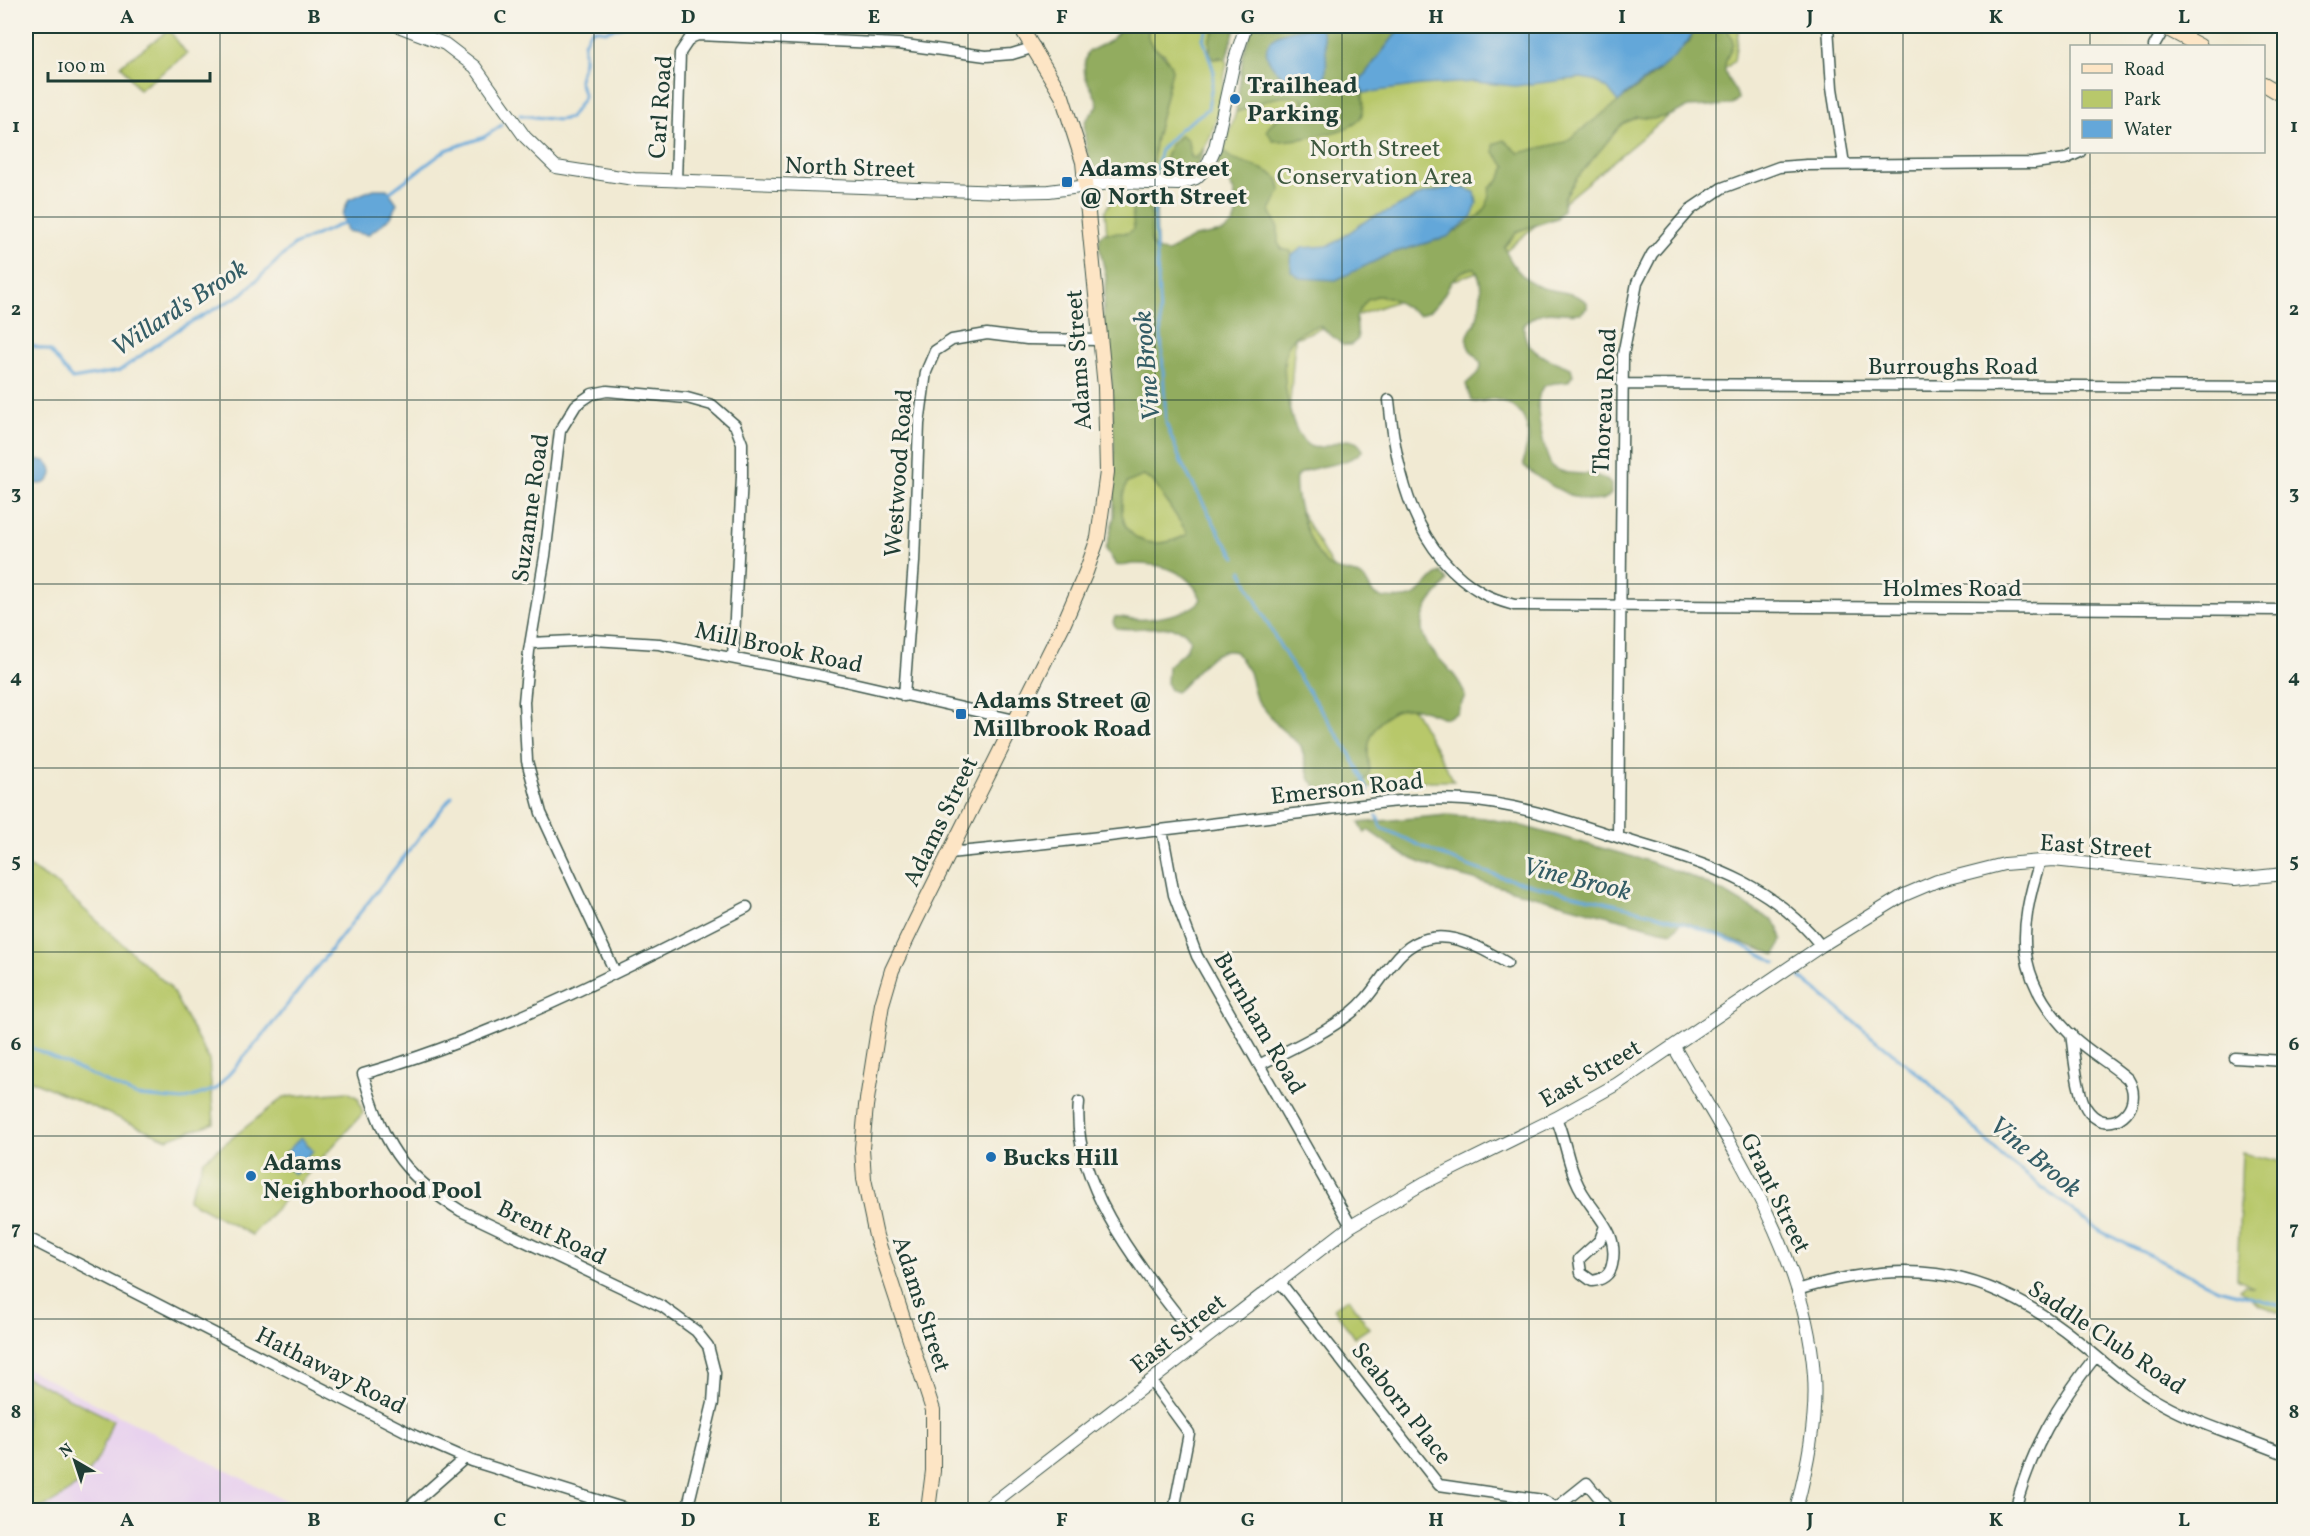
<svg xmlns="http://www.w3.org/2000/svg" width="2310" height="1536" font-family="Vollkorn,serif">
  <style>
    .built { fill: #e8d2ee }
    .green { fill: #b8c86b; stroke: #6c8250; stroke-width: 1.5 }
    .forest { fill: #92ac5f; stroke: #58744a; stroke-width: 1.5; fill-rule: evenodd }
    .water { fill: #64a7d9; stroke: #427286; stroke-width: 1.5 }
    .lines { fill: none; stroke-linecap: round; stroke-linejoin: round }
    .stream { stroke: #64a7d9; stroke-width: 3 }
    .minor-casing { stroke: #3e574c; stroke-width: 13 }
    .tertiary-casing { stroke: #3e574c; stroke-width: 14 }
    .secondary-casing { stroke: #3e574c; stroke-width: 16 }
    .minor { stroke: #fff; stroke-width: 10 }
    .tertiary { stroke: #fff; stroke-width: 12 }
    .secondary { stroke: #fde5c5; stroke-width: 14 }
    .grid { fill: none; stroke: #1f3d34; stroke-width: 1.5; stroke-opacity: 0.55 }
    .poi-dot { fill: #1f6fb2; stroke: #f7f3e8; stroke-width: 2 }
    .labels { text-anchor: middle; stroke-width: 6; stroke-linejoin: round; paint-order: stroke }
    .poi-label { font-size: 24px; font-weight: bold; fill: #1f3d34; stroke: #f7f3e8; text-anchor: start }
    .street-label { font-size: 24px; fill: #1f3d34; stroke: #f7f3e8 }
    .park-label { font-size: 24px; fill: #3e593f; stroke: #f7f3e8 }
    .water-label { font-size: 26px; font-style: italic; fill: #345d66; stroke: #f7f3e8 }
    .neatline { fill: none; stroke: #1f3d34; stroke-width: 2 }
    .grid-label { font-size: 20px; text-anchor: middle; font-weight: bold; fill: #1f3d34 }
  </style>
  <rect width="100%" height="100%" fill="#f7f3e8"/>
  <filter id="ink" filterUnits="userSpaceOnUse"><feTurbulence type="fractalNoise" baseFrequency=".0167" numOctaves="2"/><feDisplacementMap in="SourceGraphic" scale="12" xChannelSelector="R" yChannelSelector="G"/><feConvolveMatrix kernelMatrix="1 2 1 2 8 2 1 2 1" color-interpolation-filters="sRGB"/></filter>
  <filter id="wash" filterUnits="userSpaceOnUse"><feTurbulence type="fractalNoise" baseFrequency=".008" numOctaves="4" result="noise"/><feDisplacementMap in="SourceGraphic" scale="24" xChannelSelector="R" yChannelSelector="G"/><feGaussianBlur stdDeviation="1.35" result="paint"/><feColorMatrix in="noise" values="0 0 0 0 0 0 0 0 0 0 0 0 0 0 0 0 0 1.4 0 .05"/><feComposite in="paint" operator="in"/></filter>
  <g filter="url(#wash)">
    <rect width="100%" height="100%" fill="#f1ead3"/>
    <path class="built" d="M26,1368L304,1510H26Z"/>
    <path class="green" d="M1149,26H1217L1209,49L1217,59L1224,58L1227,63C1221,88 1217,148 1192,159L1189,147L1170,146L1163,167L1158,173L1152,172L1155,142L1172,70L1165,54L1151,47L1147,39Z
      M1269,26H1739L1734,61L1482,270L1295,338L1284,482L1454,781H1420L1345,790L1203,547L1112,541L1116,520L1122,412L1105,211C1114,190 1137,196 1156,197L1157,261L1241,253L1246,210L1230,158L1224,151L1236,112L1242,110Z
      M169,30L187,54L139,90L121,65Z
      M26,865L54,882L170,987L209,1060L214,1123L167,1139L26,1078Z
      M348,1092L358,1098L363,1113L252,1235L188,1200L204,1160L284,1097Z
      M2242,1153L2284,1162V1313L2259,1305L2239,1289L2244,1285L2254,1287L2237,1278Z
      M1349,1298L1369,1328L1354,1338L1334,1308Z
      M26,1377L113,1420C108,1432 105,1445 99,1456C89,1479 51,1511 26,1510Z"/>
    <path class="forest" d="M1121,26H1149C1142,50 1168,49 1172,70L1155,142L1152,172L1158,173L1161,171L1170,146L1181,135L1188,140L1190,157L1196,158L1204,148C1197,188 1154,173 1127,172C1116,171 1104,175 1095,169C1087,163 1083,131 1085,121L1098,106C1094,83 1078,82 1087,53C1102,43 1113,44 1121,26Z
      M1217,26H1236L1226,60L1220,57L1214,59L1210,54V38Z
      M1253,26H1402L1362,78L1360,84C1364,94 1366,110 1359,120C1347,134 1291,141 1273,141L1267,130C1280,108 1293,117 1304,101L1302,98C1276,92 1259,105 1236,112L1243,55ZM1323,34L1326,79L1304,90L1279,73Z
      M1696,26H1723C1744,45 1724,50 1725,69C1725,82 1737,87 1738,99L1732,105L1688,107L1671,115L1653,119L1637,117L1622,124L1577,178L1564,198L1563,210L1557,218L1518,231L1504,247C1512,268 1529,287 1552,290C1566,293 1575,293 1587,302V308L1581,313C1555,316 1546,304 1524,325C1522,353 1549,359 1571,368L1573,375L1568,382C1561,383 1550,382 1545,386C1529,395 1545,451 1551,466C1570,480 1594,467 1611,484V494C1593,515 1540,481 1524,466C1522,456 1528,448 1528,438C1528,418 1517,405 1498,400C1488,397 1481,404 1471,401L1466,384L1480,371L1481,364C1476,356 1467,350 1467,340C1467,334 1472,328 1475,323C1481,308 1485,280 1474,268C1442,272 1451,307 1419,315L1389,297L1377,296L1368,299L1358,312L1356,319L1358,339L1351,345H1343L1320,326C1306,328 1294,334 1287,348C1279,367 1289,440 1312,447C1329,452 1350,427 1363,450C1345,469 1311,463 1296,477C1293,498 1311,553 1329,566C1339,573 1353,570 1363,578C1368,582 1369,589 1373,593C1379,599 1396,599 1405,598C1422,597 1428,579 1441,572L1447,581C1442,589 1434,596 1429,604C1403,648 1456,660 1465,696L1457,713L1446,718C1434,715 1424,708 1410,708C1387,708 1370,729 1368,750C1367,760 1373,769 1367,778C1362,785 1352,790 1344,794L1319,789L1310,780L1301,746L1279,727L1256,699L1249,672L1236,652C1210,644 1193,680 1176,692L1170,690L1167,684L1168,666L1186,650L1190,640C1188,636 1186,631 1180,630C1164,624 1136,631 1116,628L1113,622L1115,617C1122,616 1128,619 1134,619C1150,621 1194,613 1201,599C1190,572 1163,563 1134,564C1127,564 1123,567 1116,565L1106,549L1114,517V449L1111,372L1103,318L1106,276L1099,246L1100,236L1104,233H1128L1134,229L1132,209L1142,204L1151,212V243L1155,250L1168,252L1194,237L1223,232L1233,224L1237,212L1234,191L1217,164L1224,151C1231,165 1261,162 1279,180L1281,190L1270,210L1278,228V243L1282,249L1291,251L1290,262L1309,277L1336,279L1392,253L1436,240L1457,231L1480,215L1487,206L1490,188L1499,180L1506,167L1494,152V144L1504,140L1519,153L1565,142L1653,76L1689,42ZM1143,476L1153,481L1188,534C1145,558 1108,532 1127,483Z
      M1447,815L1484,818L1522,826L1648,861L1692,877L1727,894L1773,921L1779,928L1782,940L1776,955L1681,921L1673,932L1661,930L1441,871L1405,856L1368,830L1365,833L1359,823Z"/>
    <path class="water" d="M1402,26H1696C1682,61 1645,76 1618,102L1608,89L1593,80L1581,78L1515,86L1475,82L1421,85L1364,93L1359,84L1362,78Z
      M1312,27H1320C1327,40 1329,75 1322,87C1316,89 1310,92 1304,90C1286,82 1249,54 1276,36C1286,30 1301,29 1312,27Z
      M1457,186L1475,192L1477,203L1472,217L1447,237L1392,253L1336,280L1300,278L1291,271V256L1302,248L1327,246L1334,243L1370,218L1390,211L1422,194Z
      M374,189H387L397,203L391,217L368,235L347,231L342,215L349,199Z
      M28 472a12 12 0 1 1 24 0a12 12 0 1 1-24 0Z
      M301,1137L313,1151L299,1164V1171L294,1174L279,1160Z"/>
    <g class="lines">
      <path class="stream" d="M520,115L558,120L570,118L584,97L579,80L584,61V43L589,33L594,29L605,31L623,26
        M1155,173L1161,149L1180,129L1208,109L1214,72L1203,38L1209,26
        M1153,192L1166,423L1181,462L1222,538L1236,557
        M386,195L446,150L484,137L502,125
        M26,344L50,351L72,379L119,371L179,329L242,294L294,245L346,222
        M1242,571C1260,613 1283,653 1309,692C1330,725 1354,754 1368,791
        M1377,816L1382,828C1422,846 1463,867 1505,878C1596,902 1694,915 1776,963
        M1800,977L1927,1081L2005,1159L2100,1231L2218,1289L2284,1306
        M26,1045L137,1096L183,1100L216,1089L265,1033L452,796"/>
    </g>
  </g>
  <g filter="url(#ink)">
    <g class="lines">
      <defs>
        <path id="minor" d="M1828,26L1832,88L1844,164
          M2154,46L2165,27
          M676,181L680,53L690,38L698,35L898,44L986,56L1012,54L1035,47
          M1622,384L2284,387
          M1389,400C1396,473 1414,554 1484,594C1493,599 1504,602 1514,605L2284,610
          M531,643L593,640L659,644L818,675L1015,720
          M904,696L914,562L919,424L926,372L935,351L952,340L987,334L1027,339L1100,340
          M1162,830L1174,895L1197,956L1351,1226
          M1618,837L1623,355L1637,283L1652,254L1691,209L1722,188L1779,167L1807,165L2034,163L2065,159L2080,152
          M949,853C1056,843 1162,830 1268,817C1334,810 1398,796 1464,800C1526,804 1587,828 1646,846C1715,866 1776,888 1821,946
          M2040,861C2018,931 2014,977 2070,1034C2087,1051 2110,1063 2128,1079C2146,1108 2110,1137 2089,1112C2077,1099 2074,1053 2071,1034
          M615,972L541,813L527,761L524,702L529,651L545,556L560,431L576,405L592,394L607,391L687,398L712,405L735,425L742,443V476L733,658
          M2235,1058L2284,1061
          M1259,1065C1290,1049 1324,1034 1351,1013C1369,999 1379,980 1393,963C1427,919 1468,940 1507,963
          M1079,1102C1070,1189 1149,1278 1199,1343
          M1556,1118C1565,1138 1567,1160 1576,1180C1588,1211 1621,1228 1612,1265C1610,1275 1602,1280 1592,1281L1581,1273L1579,1259L1600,1240L1605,1226
          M26,1237L415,1436L472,1461L629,1510
          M1279,1281L1439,1485L1543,1500L1560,1510
          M1797,1290C1898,1259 1978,1265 2064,1330C2096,1354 2126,1385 2162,1404C2200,1425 2244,1437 2284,1454
          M1151,1381L1189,1433L1174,1510
          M1557,1507L1587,1483L1609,1510
          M406,1510L465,1458
          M687,1510L713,1403L715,1373L708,1346L696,1331L663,1307L461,1211C399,1173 383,1142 363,1074C497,1036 623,970 747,907
          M2015,1510C2030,1451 2058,1403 2096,1356"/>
        <path id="tertiary" d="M398,26L445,44L475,67L525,137L556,167L634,179L1003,192L1049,191L1118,182L1178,184L1196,178L1206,168L1215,148L1234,62L1246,26
          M1674,1047C1732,1149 1806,1255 1814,1375C1817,1421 1807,1467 1796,1510
          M984,1510L1351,1226L1424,1183L1556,1118L1617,1084L1821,946L1904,895L1937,881L2004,864L2053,860L2235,879L2284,874"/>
        <path id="secondary" d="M2162,26L2200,46
          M2264,84L2284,96
          M928,1510L933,1471V1410L876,1236L864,1179L862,1148L866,1106L882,1004L892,970L916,920L1064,623L1086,572L1098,538L1107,472L1105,387L1083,162L1062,96L1020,26"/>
      </defs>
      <use href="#minor" class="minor-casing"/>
      <use href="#tertiary" class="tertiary-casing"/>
      <use href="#secondary" class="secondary-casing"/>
      <use href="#minor" class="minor"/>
      <use href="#tertiary" class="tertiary"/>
      <use href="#secondary" class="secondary"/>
    </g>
  </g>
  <path class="grid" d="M220,26V1510M407,26V1510M594,26V1510M781,26V1510M968,26V1510M1155,26V1510M1342,26V1510M1529,26V1510M1716,26V1510M1903,26V1510M2090,26V46M2090,152V1510M26,217H2284M26,400H2284M26,584H2284M26,768H2284M26,952H2284M26,1136H2284M26,1319H2284"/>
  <g class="poi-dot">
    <circle cx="1235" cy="99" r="6"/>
    <rect x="1061" y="176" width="12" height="12" rx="3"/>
    <rect x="955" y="708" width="12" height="12" rx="3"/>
    <circle cx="991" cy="1157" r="6"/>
    <circle cx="251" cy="1176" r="6"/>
  </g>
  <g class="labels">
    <g class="poi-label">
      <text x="1247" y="93">Trailhead<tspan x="1247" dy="28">Parking</tspan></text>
      <text x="1079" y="176">Adams Street<tspan x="1079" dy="28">@ North Street</tspan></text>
      <text x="973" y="708">Adams Street @<tspan x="973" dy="28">Millbrook Road</tspan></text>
      <text x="1003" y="1165">Bucks Hill</text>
      <text x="263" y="1170">Adams<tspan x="263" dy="28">Neighborhood Pool</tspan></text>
    </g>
    <g class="street-label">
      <text transform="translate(660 107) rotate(-86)" y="8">Carl Road</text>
      <text transform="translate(850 167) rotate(2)" y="8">North Street</text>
      <text transform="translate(1078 360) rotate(-94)" y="8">Adams Street</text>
      <text x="1953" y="374">Burroughs Road</text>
      <text transform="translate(1604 401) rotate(-87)" y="8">Thoreau Road</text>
      <text transform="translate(898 473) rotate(-86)" y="8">Westwood Road</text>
      <text transform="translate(530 508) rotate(-82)" y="8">Suzanne Road</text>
      <text x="1952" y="596">Holmes Road</text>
      <text transform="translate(779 647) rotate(12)" y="8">Mill Brook Road</text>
      <text transform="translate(1347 788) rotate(-6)" y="8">Emerson Road</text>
      <text transform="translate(940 821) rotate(-64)" y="8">Adams Street</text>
      <text transform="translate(2096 846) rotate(4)" y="8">East Street</text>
      <text transform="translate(1260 1023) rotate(60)" y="8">Burnham Road</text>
      <text transform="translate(1590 1073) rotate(-30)" y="8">East Street</text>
      <text transform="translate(1776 1193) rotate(64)" y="8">Grant Street</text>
      <text transform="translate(552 1232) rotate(26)" y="8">Brent Road</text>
      <text transform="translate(922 1304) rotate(72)" y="8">Adams Street</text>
      <text transform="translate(1178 1333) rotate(-38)" y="8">East Street</text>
      <text transform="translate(2107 1337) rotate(34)" y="8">Saddle Club Road</text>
      <text transform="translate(331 1370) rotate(27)" y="8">Hathaway Road</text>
      <text transform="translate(1402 1403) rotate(52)" y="8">Seaborn Place</text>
    </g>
    <g class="park-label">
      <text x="1375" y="156">North Street<tspan x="1375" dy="28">Conservation Area</tspan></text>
    </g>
    <g class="water-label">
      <text transform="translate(179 307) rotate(-33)" y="9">Willard's Brook</text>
      <text transform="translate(1146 366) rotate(-95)" y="9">Vine Brook</text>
      <text transform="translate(1577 878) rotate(14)" y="9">Vine Brook</text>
      <text transform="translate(2036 1156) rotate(40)" y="9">Vine Brook</text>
    </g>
  </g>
  <rect width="2310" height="1536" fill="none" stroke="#f7f3e8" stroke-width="66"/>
  <rect x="2070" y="45" width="195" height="108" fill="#f7f3e8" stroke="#a1aaa0" stroke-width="1.5"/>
  <rect x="2082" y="64" width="30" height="9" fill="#fde5c5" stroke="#a1aaa0" stroke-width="1.5"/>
  <text x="2124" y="75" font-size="18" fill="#1f3d34">Road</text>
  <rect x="2082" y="90" width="30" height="18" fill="#b8c86b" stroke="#a1aaa0" stroke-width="1.5"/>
  <text x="2124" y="105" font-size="18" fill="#1f3d34">Park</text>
  <rect x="2082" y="120" width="30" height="18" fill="#64a7d9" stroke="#a1aaa0" stroke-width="1.5"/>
  <text x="2124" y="135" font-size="18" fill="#1f3d34">Water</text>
  <g transform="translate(75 1461) rotate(321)" stroke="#f7f3e8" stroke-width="4.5" paint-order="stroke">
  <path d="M0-4.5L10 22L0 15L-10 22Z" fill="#1f3d34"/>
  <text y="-9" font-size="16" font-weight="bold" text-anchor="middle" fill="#1f3d34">N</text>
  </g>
  <path d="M48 72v9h162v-9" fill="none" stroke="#1f3d34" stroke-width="3"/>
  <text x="57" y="72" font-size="18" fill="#1f3d34" stroke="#f7f3e8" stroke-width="4.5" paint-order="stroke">100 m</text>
  <rect x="33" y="33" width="2244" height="1470" class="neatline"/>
  <g class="grid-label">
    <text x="127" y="23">A</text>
    <text x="314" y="23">B</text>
    <text x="500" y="23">C</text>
    <text x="688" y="23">D</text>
    <text x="874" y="23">E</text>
    <text x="1062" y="23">F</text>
    <text x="1248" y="23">G</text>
    <text x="1436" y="23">H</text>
    <text x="1622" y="23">I</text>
    <text x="1810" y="23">J</text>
    <text x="1996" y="23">K</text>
    <text x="2184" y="23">L</text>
    <text x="16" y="132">1</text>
    <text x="2294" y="132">1</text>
    <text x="16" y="315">2</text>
    <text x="2294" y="315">2</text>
    <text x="16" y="499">3</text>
    <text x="2294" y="499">3</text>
    <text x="16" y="683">4</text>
    <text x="2294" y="683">4</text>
    <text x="16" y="867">5</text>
    <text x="2294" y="867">5</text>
    <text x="16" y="1050">6</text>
    <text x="2294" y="1050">6</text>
    <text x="16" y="1234">7</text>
    <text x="2294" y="1234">7</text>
    <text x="16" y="1418">8</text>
    <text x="2294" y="1418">8</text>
    <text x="127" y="1526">A</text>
    <text x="314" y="1526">B</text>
    <text x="500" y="1526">C</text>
    <text x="688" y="1526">D</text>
    <text x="874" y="1526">E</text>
    <text x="1062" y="1526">F</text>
    <text x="1248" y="1526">G</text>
    <text x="1436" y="1526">H</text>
    <text x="1622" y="1526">I</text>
    <text x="1810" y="1526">J</text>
    <text x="1996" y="1526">K</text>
    <text x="2184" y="1526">L</text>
  </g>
</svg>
